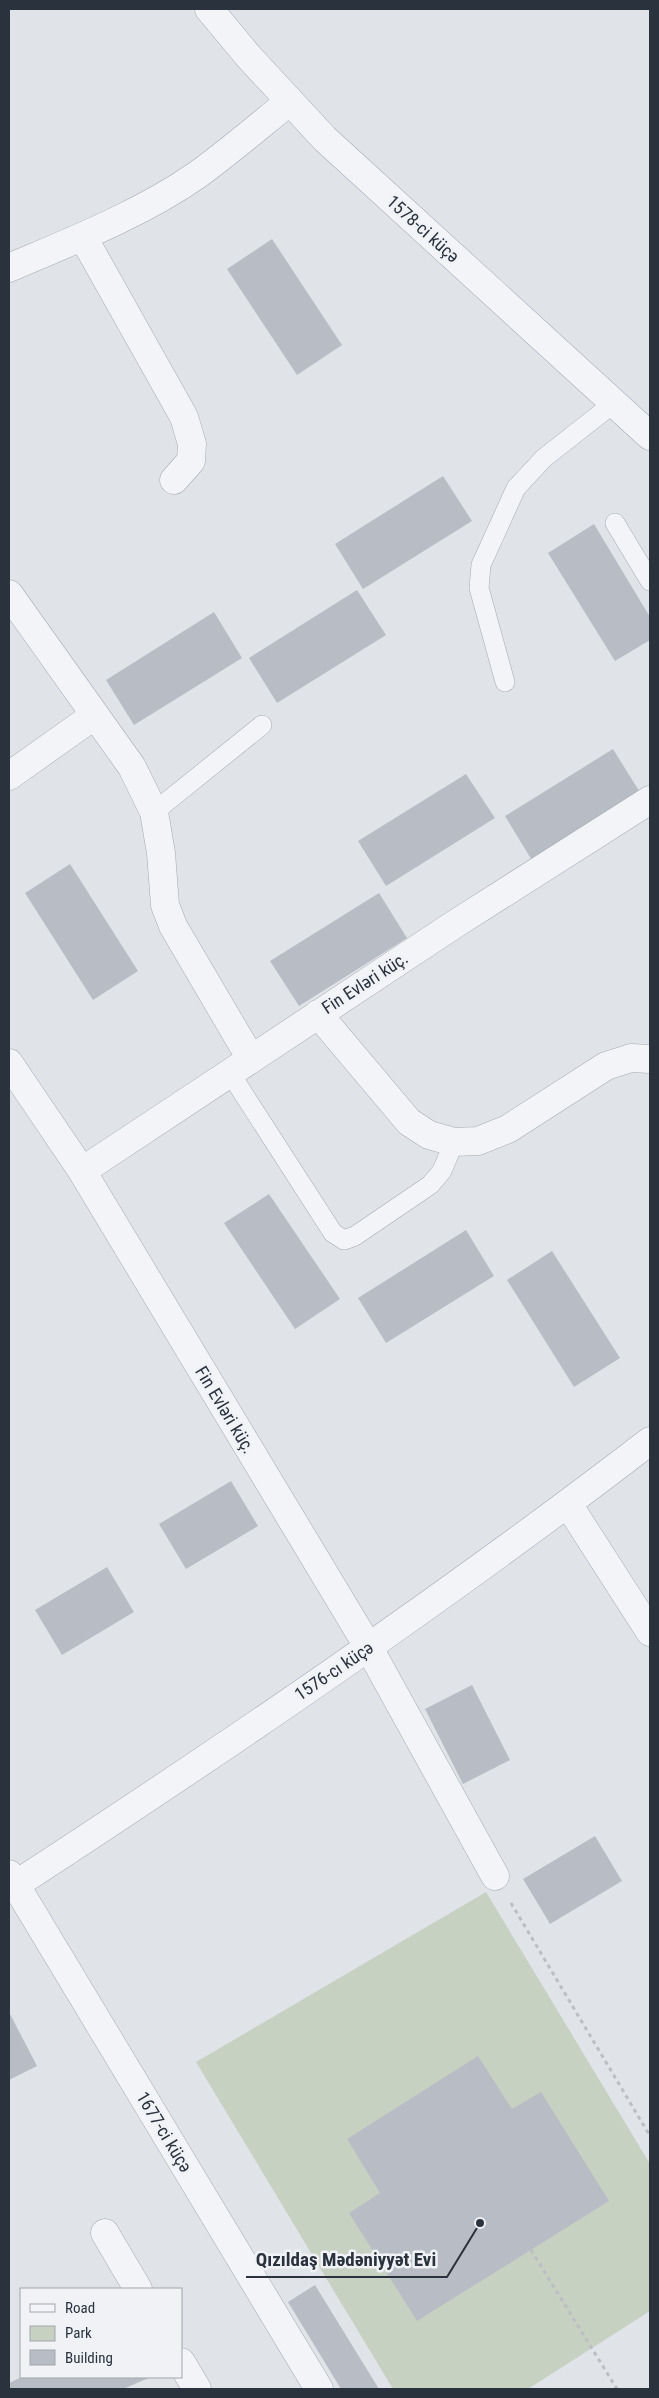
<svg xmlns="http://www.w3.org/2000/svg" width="659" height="2398" font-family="'Roboto Condensed',sans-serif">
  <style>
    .green { fill: #c6d1c2 }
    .building { fill: #b8bdc5 }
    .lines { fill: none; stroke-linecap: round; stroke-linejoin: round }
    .service-casing { stroke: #a6aab2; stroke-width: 20 }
    .minor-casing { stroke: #a6aab2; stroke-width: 29 }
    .path { stroke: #bbbec3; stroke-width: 3; stroke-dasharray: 4 4; stroke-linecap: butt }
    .service { stroke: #f3f4f7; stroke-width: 19 }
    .minor { stroke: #f3f4f7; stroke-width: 28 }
    .labels { text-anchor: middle; stroke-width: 5; stroke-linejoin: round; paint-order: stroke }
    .street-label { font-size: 18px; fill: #2a323e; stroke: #f0f2f6 }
    .leader { fill: none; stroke: #2a323e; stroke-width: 2 }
    .callout-dot { fill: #2a323e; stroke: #f0f2f6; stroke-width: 2 }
    .callout-label { font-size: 19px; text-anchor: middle; font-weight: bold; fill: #2a323e; stroke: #f0f2f6; stroke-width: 5; stroke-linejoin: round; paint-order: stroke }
  </style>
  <rect width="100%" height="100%" fill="#e0e3e8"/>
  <path class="green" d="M486,1892L650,2164V2311L528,2389H393L196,2062Z"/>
  <path class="building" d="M272,239L342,345L297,375L227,269Z
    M443,476L472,521L363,589L335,544Z
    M594,524L650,617V640L615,661L548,553Z
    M357,590L386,635L277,703L249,658Z
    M214,612L242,658L134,725L106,680Z
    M613,749L641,794L533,862L505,816Z
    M466,774L495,818L386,886L358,841Z
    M70,864L138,971L93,1000L25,893Z
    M379,893L407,938L299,1006L270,961Z
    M269,1194L340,1299L295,1329L224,1223Z
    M466,1230L494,1276L386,1343L358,1298Z
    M552,1251L620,1358L574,1387L507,1280Z
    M231,1481L258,1526L186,1569L159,1524Z
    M107,1567L134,1612L62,1655L35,1610Z
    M472,1685L510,1760L463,1784L425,1709Z
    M595,1836L622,1881L550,1924L523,1879Z
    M9,2012L37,2066L9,2080Z
    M478,2056L512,2109L541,2092L609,2201L417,2321L349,2213L380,2193L347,2139Z
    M315,2285L379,2389H341L288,2302Z
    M22,2377H151L123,2389H9V2383Z"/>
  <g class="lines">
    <defs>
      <path id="service" d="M615,523L650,581
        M505,682L479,588L481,565L516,488L544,458L614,403
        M154,812L262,725
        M230,1073L333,1233L344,1240L355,1236L430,1185L442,1171L454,1142"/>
      <path id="minor" d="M209,9L249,57L325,139L650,436
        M83,237L184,417L192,444L191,461L174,480
        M9,268C72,241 141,214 197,175C229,152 259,126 290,101
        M9,594L132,767L154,812L161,853L165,905L173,926L251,1059
        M9,776L95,715
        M318,1014L409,1122L429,1135L454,1142L478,1141L508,1129L606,1066L631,1058L650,1059
        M9,1063L82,1171L369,1648L495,1876
        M82,1171L455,924L650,800
        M568,1504L650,1632
        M9,1874L319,2389
        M9,1889C227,1747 443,1600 650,1441
        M105,2233L138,2289
        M181,2362L197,2389"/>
    </defs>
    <use href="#service" class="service-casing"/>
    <use href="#minor" class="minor-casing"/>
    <path class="path" d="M511,1903L650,2136
      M531,2250L617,2389"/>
    <use href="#service" class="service"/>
    <use href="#minor" class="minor"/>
  </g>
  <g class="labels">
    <g class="street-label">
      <text transform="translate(423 229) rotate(42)" y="6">1578-ci küçə</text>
      <text transform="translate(365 983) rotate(-33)" y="6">Fin Evləri küç.</text>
      <text transform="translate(225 1410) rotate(59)" y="6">Fin Evləri küç.</text>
      <text transform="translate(334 1671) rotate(-34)" y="6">1576-cı küçə</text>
      <text transform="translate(164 2132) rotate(59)" y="6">1677-ci küçə</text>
    </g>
  </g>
  <path class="leader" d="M480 2223L447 2277H246"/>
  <circle class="callout-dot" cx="480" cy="2223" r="5"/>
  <g class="callout-label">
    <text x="346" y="2266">Qızıldaş Mədəniyyət Evi</text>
  </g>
  <rect width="659" height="2398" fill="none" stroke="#2a323e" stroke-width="20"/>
  <rect x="20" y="2288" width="162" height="90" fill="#f0f2f6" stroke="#a1a5ac"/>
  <rect x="30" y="2304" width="25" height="8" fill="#f3f4f7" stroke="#a1a5ac"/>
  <text x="65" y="2313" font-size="15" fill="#2a323e">Road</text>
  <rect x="30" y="2326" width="25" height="15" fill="#c6d1c2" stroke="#a1a5ac"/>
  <text x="65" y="2338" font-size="15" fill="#2a323e">Park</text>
  <rect x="30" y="2350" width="25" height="15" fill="#b8bdc5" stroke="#a1a5ac"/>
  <text x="65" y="2363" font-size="15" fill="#2a323e">Building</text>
</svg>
